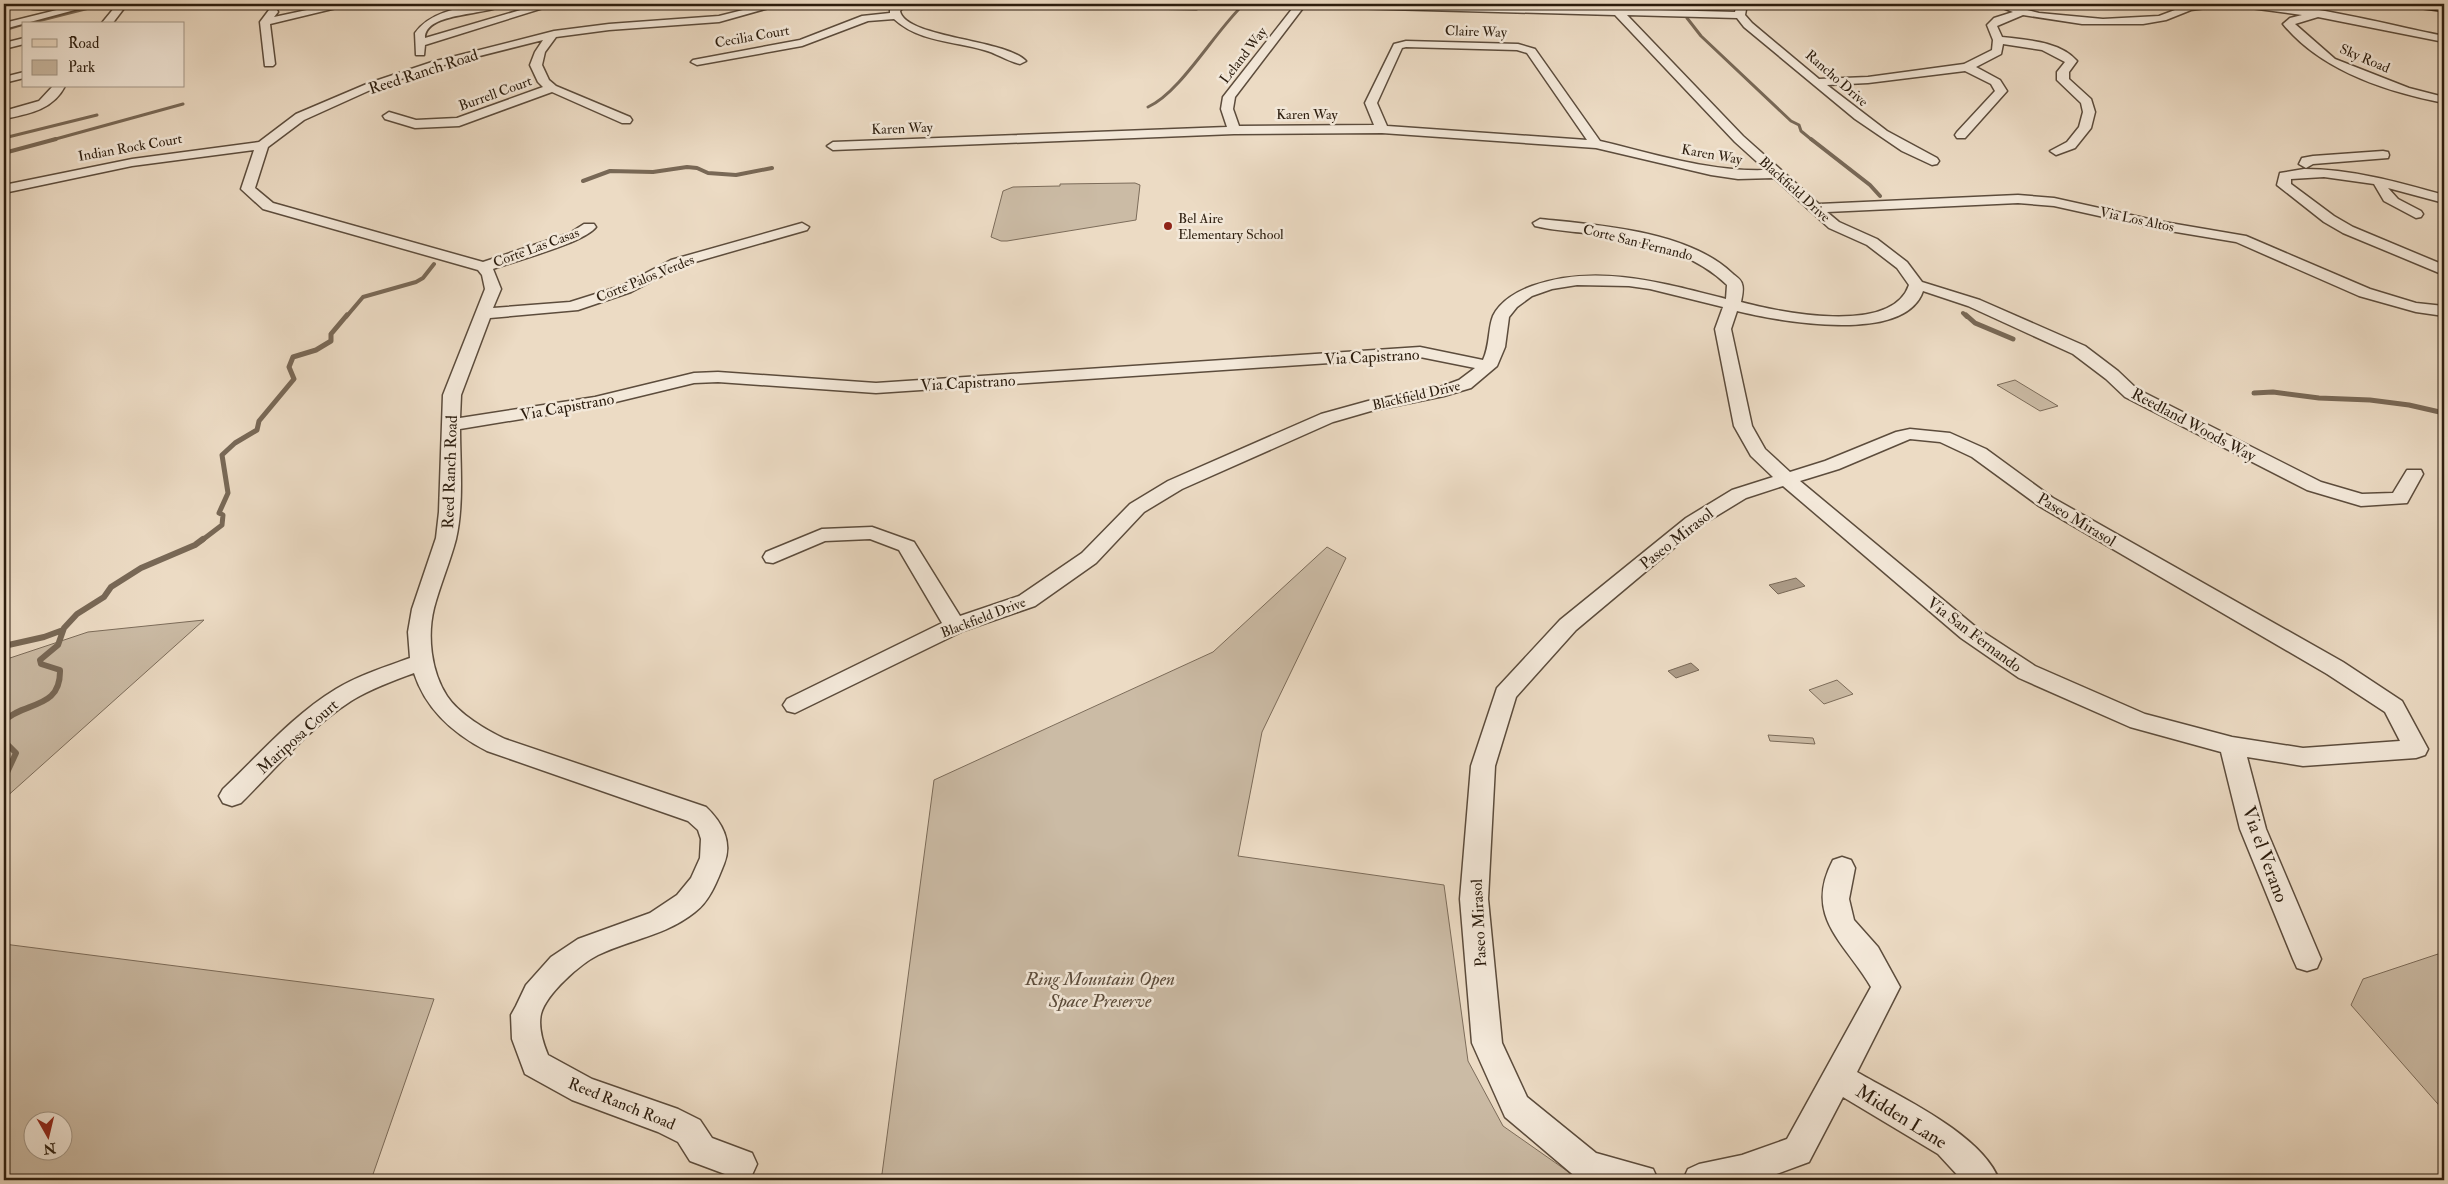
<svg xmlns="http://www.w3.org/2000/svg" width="2448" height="1184" font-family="'IM FELL Double Pica',serif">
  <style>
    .green { fill: #cbbba5; stroke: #7c6c5a; fill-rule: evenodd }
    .water { fill: #ab9a86; stroke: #786856 }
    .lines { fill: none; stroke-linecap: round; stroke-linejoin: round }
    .stream-far3 { stroke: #786856; stroke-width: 3 }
    .stream-far2 { stroke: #786856; stroke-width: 4 }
    .stream-far1 { stroke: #786856; stroke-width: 5 }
    .stream { stroke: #786856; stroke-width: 6 }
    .minor-casing { stroke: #5c4c3c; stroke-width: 3 }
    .major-casing { stroke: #2c1d0e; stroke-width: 3 }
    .minor { fill: #f3e8d9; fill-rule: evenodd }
    .major { fill: #ecdbc4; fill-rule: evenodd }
    .poi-dot { fill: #8f2418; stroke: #f3e8d9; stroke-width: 2 }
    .labels { text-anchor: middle; stroke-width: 5; stroke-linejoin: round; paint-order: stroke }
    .far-street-label { font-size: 14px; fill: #2c1d0e; stroke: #f3e8d9 }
    .far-poi-label { font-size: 14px; fill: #2c1d0e; stroke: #f3e8d9; text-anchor: start }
    .street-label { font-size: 16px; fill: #2c1d0e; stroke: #f3e8d9 }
    .near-street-label { font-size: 19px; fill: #2c1d0e; stroke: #f3e8d9 }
    .near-park-label { font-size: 19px; font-style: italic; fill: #5c4c3b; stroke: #f3e8d9 }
  </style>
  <rect width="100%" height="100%" fill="#ecdbc4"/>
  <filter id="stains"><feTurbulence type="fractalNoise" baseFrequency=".004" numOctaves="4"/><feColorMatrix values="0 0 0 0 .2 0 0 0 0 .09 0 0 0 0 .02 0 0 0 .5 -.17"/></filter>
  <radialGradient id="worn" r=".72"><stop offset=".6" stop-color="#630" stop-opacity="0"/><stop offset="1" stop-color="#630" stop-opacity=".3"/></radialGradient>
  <path class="green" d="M1135,183L1140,185L1136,220L1007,241H1001L991,237L1003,191L1013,187L1060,186V184Z
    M2015,380L2058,406L2040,411L1997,385Z
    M1327,547L1346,558L1262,732L1238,856L1444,885L1468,1061L1503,1126L1580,1180H871L882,1174L934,780L1213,652Z
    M204,620L4,799V660L88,632Z
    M1837,680L1853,694L1824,704L1809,690Z
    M1768,735L1813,738L1815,744L1770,741Z
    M4,944L434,999L371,1180H4ZM32,1122H62V1152H32Z
    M2444,952V1111L2351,1005L2363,979Z"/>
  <path class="water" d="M1796,578L1805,586L1778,594L1769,585Z
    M1691,663L1699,670L1676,678L1668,671Z"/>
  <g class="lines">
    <path class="stream-far3" d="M1682,4L1684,10
      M1687,18L1701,36L1791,121L1799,125L1801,131L1812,140
      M26,24L101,5
      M4,30L24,24
      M1148,107C1181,92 1215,31 1244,4
      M4,138L97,115
      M52,140L183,104"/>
    <path class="stream-far2" d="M1811,139L1870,185L1880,196
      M4,153L56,139
      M583,181L610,171L653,172L687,167L697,168L708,173L736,175L772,168
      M1963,313L1967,317
      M346,317L363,297L416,282L423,278L434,264"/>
    <path class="stream-far1" d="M1966,315L1975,323L2013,339
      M2254,393L2273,392L2319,398L2370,400L2409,405L2444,413
      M201,541L222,525L223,515L219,513L228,493L222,455L235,443L257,430L259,421L294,379L289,367L293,357L316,350L331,341V334L347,315"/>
    <path class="stream" d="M4,646L44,637L63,630
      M4,721C24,701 61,710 60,670L41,664L40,660L58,645L64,628L77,614L104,597L111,587L141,568L195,545L203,539
      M4,741L16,753L4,779"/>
    <defs>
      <path id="minor" d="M19,4H61C52,11 28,11 19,4Z
        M81,4H97L4,29V23Z
        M114,4H124L125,7L112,24H101L115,7Z
        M335,4H353L270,24L275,64L273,66H265L260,22L269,10H277L278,12L274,17Z
        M482,4H504C491,16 425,11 425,38L541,4H556L425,45L424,55H416L415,33C430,12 458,8 482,4Z
        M767,4H783L719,22L609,30L556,37L545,52L542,65L549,80L556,86L630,117L632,120L630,123H622L552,92L459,126L415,128L385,119L383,116L389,112L416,120L457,118L543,87L538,82L530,65L535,52L543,40L440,66L377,87L304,120L268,147L255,188L273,203L483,262L570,233L584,224H594L596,227C584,243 514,261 493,269L501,289L493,308L570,302L621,286L671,260L802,223L809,227L807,230L681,266L631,292L578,310L490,318L461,395L460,418L595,397L694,373L718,372L876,383L1420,347L1483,360C1490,345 1488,328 1493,316C1500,301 1518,291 1532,286C1596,263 1663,283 1726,299L1727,285C1690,249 1635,239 1585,233C1568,231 1551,230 1535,226L1533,223L1540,219C1598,225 1688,231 1732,273C1735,276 1741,279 1742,284C1744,289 1742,297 1741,302C1779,312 1892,336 1909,285L1897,268L1867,245L1829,228L1774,178L1738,179L1711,175L1596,148L1382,133L1234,134L833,150L827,146L833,142L1227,127L1221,109L1223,97L1296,4H1306L1235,97L1233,109L1239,126L1374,125L1365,103L1394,44L1406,41L1518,44L1535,49L1600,141C1655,154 1710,172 1766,170L1735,142L1615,15L1312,7L1307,4H1420L1604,8L1598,4H1610L1620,9L1735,12L1737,4H1747L1745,15L1752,23L1819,79L1868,77L1964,64L1992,50L1993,40L1987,25L1994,18L2013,12L2003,8L2004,4L2039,13L2103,19L2159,16L2191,4H2219L2214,7L2191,10L2166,20L2143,24H2082L2023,15L1997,26L2002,37C2026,40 2060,41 2077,61L2069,72V79L2091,99L2095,112L2091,128L2075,148L2056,155L2050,151L2067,142L2079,127L2083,112L2081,103L2057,80V72L2065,62L2042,50L2003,44L2001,54L1976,67L2000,80L2007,91L1965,138H1957L1955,135L1957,132L1995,91L1991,84L1965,71L1868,83L1827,85L1887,131L1937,158L1939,161L1937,164L1932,165L1902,151L1855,119L1744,27L1737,18L1627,15L1743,136L1819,204L2018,195L2054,198L2158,221L2246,236L2370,289L2416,303L2444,306V316L2416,312L2359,296L2236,242L2158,229L2054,206L2018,203L1827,212L1839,222L1877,239L1907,262L1922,282L1980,300L2085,346L2118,371L2137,389L2321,482L2362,494L2393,493L2407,470H2421L2423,474L2407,503L2361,506L2307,490L2125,397L2106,379L2073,354L1968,306L1923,291C1905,345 1777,321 1737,311L1731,329L1752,426L1765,449L1790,472L1825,461L1896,432L1910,429L1950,433L1986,449L2053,498L2343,662L2402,701L2428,749L2425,755L2416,758L2303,766L2247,757L2266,829L2321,959L2317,968L2307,971L2297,968L2293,959L2240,829L2221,752L2130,727L2019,678L1961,638L1783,486L1746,498L1700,526L1576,630L1516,697L1495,766L1488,899L1502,1043L1527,1097L1596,1153L1653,1169L1658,1180H1582L1577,1178L1505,1117L1472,1043L1460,899L1471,766L1497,688L1560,620L1686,518L1732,490L1773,477L1751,456L1734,426L1715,329L1723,307L1650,289L1629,286L1577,285L1552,289L1532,296L1517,307L1509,317L1505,347L1497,366L1471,388L1444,396L1371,411L1333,422L1182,489L1144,512L1096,563L1035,606L963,631L795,713L787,711L783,705L787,699L942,623L899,550L870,539L825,541L773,563L766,562L763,557L766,552L822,529L872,527L914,542L960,616L1019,596L1082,553L1130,504L1168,481L1321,414L1368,401L1440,387L1459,380L1475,368L1420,357L876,393L718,382L694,383L595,407L460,429C460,464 464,504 456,539C450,562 440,585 434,608C427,636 431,672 447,696C459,714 486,730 505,739L706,807C722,822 733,842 724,864C717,881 710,901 695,912C665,936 631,939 598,955C580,964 546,994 541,1014C538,1027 543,1043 548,1055L592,1079L678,1109L700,1120L712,1138L752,1153L757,1164L752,1175L741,1180L690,1161L678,1142L658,1132L572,1100L525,1074L512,1039L511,1015L516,1006L526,985L551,957L578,939L650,913L677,895L691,878L700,858L701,839L698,830L688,821L487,751C454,734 426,710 414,673C393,681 370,689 351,701C309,728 276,768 241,803L232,806L223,803L219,796L223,789C259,755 293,715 336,689C359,675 385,667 410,658L408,632L412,609L436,538L439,512L443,395L485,289L482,275L478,270L263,209L241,189L254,150L132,166L4,193V185L132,159L259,142L296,114L369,83L432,62L554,31L609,24L719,16ZM1406,47L1517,50L1527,53L1587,140L1387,126L1377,103L1402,48ZM1910,439L1940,442L1972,457L2039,506L2327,674L2385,712L2400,741L2303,748L2232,737L2145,714L2035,666L1977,628L1800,481L1839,469Z
        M896,4H906L900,11C905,38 1005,39 1026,61L1020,64C1007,61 996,53 984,50C953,41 919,42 894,19L868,21L802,46L697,65L691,62L693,60L800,40L862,16L890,13V10Z
        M1135,4H1214L1196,9L1139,8L1135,7Z
        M2238,4C2299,0 2383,24 2444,36V42L2318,17L2295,24L2335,59L2409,88L2444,97V103C2387,92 2321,71 2283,24L2290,18L2302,15L2243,7Z
        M24,38V44L4,49V43Z
        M24,72V78L4,83V77Z
        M53,86H65C53,110 28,114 4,119V111L39,101Z
        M2383,151L2388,152L2389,155L2388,158L2313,164L2306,168L2299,164L2302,158L2313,156Z
        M2304,169C2352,169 2398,182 2444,195V203L2388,188L2398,199L2421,211L2423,214L2421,217L2416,218L2384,201L2374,184L2324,177L2291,179V184L2334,216L2353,227L2444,265V275L2343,233L2324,222L2277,185L2280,173Z
        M1842,857L1851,860L1855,868L1849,899L1854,920L1878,947L1900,987L1857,1072C1898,1096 1982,1134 1999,1180H1962L1938,1154L1843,1097L1809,1162L1760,1180H1683L1688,1169L1699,1164L1742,1155L1787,1139L1871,987C1845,942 1803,917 1833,860Z"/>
      <path id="major" d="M2413,4H2444V11L2419,8Z"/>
    </defs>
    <use href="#minor" class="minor-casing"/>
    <use href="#major" class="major-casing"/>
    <use href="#minor" class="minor"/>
    <use href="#major" class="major"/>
  </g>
  <circle class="poi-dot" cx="1168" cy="226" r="5"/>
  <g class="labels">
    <g class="far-street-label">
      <text transform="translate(1476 31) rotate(2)" y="5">Claire Way</text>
      <text transform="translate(752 36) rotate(-10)" y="5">Cecilia Court</text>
      <text transform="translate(1243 55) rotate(-52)" y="5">Leland Way</text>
      <text transform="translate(2365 58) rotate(23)" y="5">Sky Road</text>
      <text transform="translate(1837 78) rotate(41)" y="5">Rancho Drive</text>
      <text transform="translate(495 93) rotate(-20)" y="5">Burrell Court</text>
      <text x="1307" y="119">Karen Way</text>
      <text transform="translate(902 128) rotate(-2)" y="5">Karen Way</text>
      <text transform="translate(130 147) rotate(-10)" y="5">Indian Rock Court</text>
      <text transform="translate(1712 154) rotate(10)" y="5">Karen Way</text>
      <text transform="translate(1795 189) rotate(42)" y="5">Blackfield Drive</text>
      <text transform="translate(2137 219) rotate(12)" y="5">Via Los Altos</text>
      <text transform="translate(1638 242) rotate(14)" y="5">Corte San Fernando</text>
      <text transform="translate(536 247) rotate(-20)" y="5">Corte Las Casas</text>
      <text transform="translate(645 278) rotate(-22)" y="5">Corte Palos Verdes</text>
      <text transform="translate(1416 395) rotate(-13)" y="5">Blackfield Drive</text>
      <text transform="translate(983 617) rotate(-21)" y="5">Blackfield Drive</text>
    </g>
    <g class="far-poi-label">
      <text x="1178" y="223">Bel Aire<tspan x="1178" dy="16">Elementary School</tspan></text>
    </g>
    <g class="street-label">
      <text transform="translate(423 71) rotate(-18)" y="6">Reed Ranch Road</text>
      <text transform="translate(1372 356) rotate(-3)" y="6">Via Capistrano</text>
      <text transform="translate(968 382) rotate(-3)" y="6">Via Capistrano</text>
      <text transform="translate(567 406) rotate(-10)" y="6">Via Capistrano</text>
      <text transform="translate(2194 424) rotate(28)" y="6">Reedland Woods Way</text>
      <text transform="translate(449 472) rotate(-88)" y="6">Reed Ranch Road</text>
      <text transform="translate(2077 519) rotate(31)" y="6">Paseo Mirasol</text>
      <text transform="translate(1676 538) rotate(-38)" y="6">Paseo Mirasol</text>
      <text transform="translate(1975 634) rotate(37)" y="6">Via San Fernando</text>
      <text transform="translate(297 736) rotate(-42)" y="6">Mariposa Court</text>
      <text transform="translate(1478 923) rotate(-93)" y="6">Paseo Mirasol</text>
      <text transform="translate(622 1103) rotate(22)" y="6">Reed Ranch Road</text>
    </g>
    <g class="near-street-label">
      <text transform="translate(2266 854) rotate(70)" y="7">Via el Verano</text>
      <text transform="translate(1902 1116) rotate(32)" y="7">Midden Lane</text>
    </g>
    <g class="near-park-label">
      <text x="1100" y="985">Ring Mountain Open<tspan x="1100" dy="22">Space Preserve</tspan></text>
    </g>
  </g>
  <rect width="2448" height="1184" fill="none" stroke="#ecdbc4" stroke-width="20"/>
  <rect x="5" y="5" width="2438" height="1174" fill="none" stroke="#2c1d0e" stroke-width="2.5"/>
  <rect x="10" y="10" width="2428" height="1164" fill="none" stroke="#2c1d0e"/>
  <rect x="22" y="22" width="162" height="65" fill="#f3e8d9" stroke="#a39788"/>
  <rect x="32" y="39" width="25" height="8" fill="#ecdbc4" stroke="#a39788"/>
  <text x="68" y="48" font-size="15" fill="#2c1d0e">Road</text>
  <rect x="32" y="60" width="25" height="15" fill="#cbbba5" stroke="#a39788"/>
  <text x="68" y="72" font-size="15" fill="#2c1d0e">Park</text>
  <g transform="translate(48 1136) rotate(172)"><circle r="24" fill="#f3e8d9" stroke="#a39788"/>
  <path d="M0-4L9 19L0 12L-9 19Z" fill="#8f2418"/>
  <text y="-8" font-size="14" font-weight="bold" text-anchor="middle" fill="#2c1d0e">N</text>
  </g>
  <rect width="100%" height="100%" filter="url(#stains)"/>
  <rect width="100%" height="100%" fill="url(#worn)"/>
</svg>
